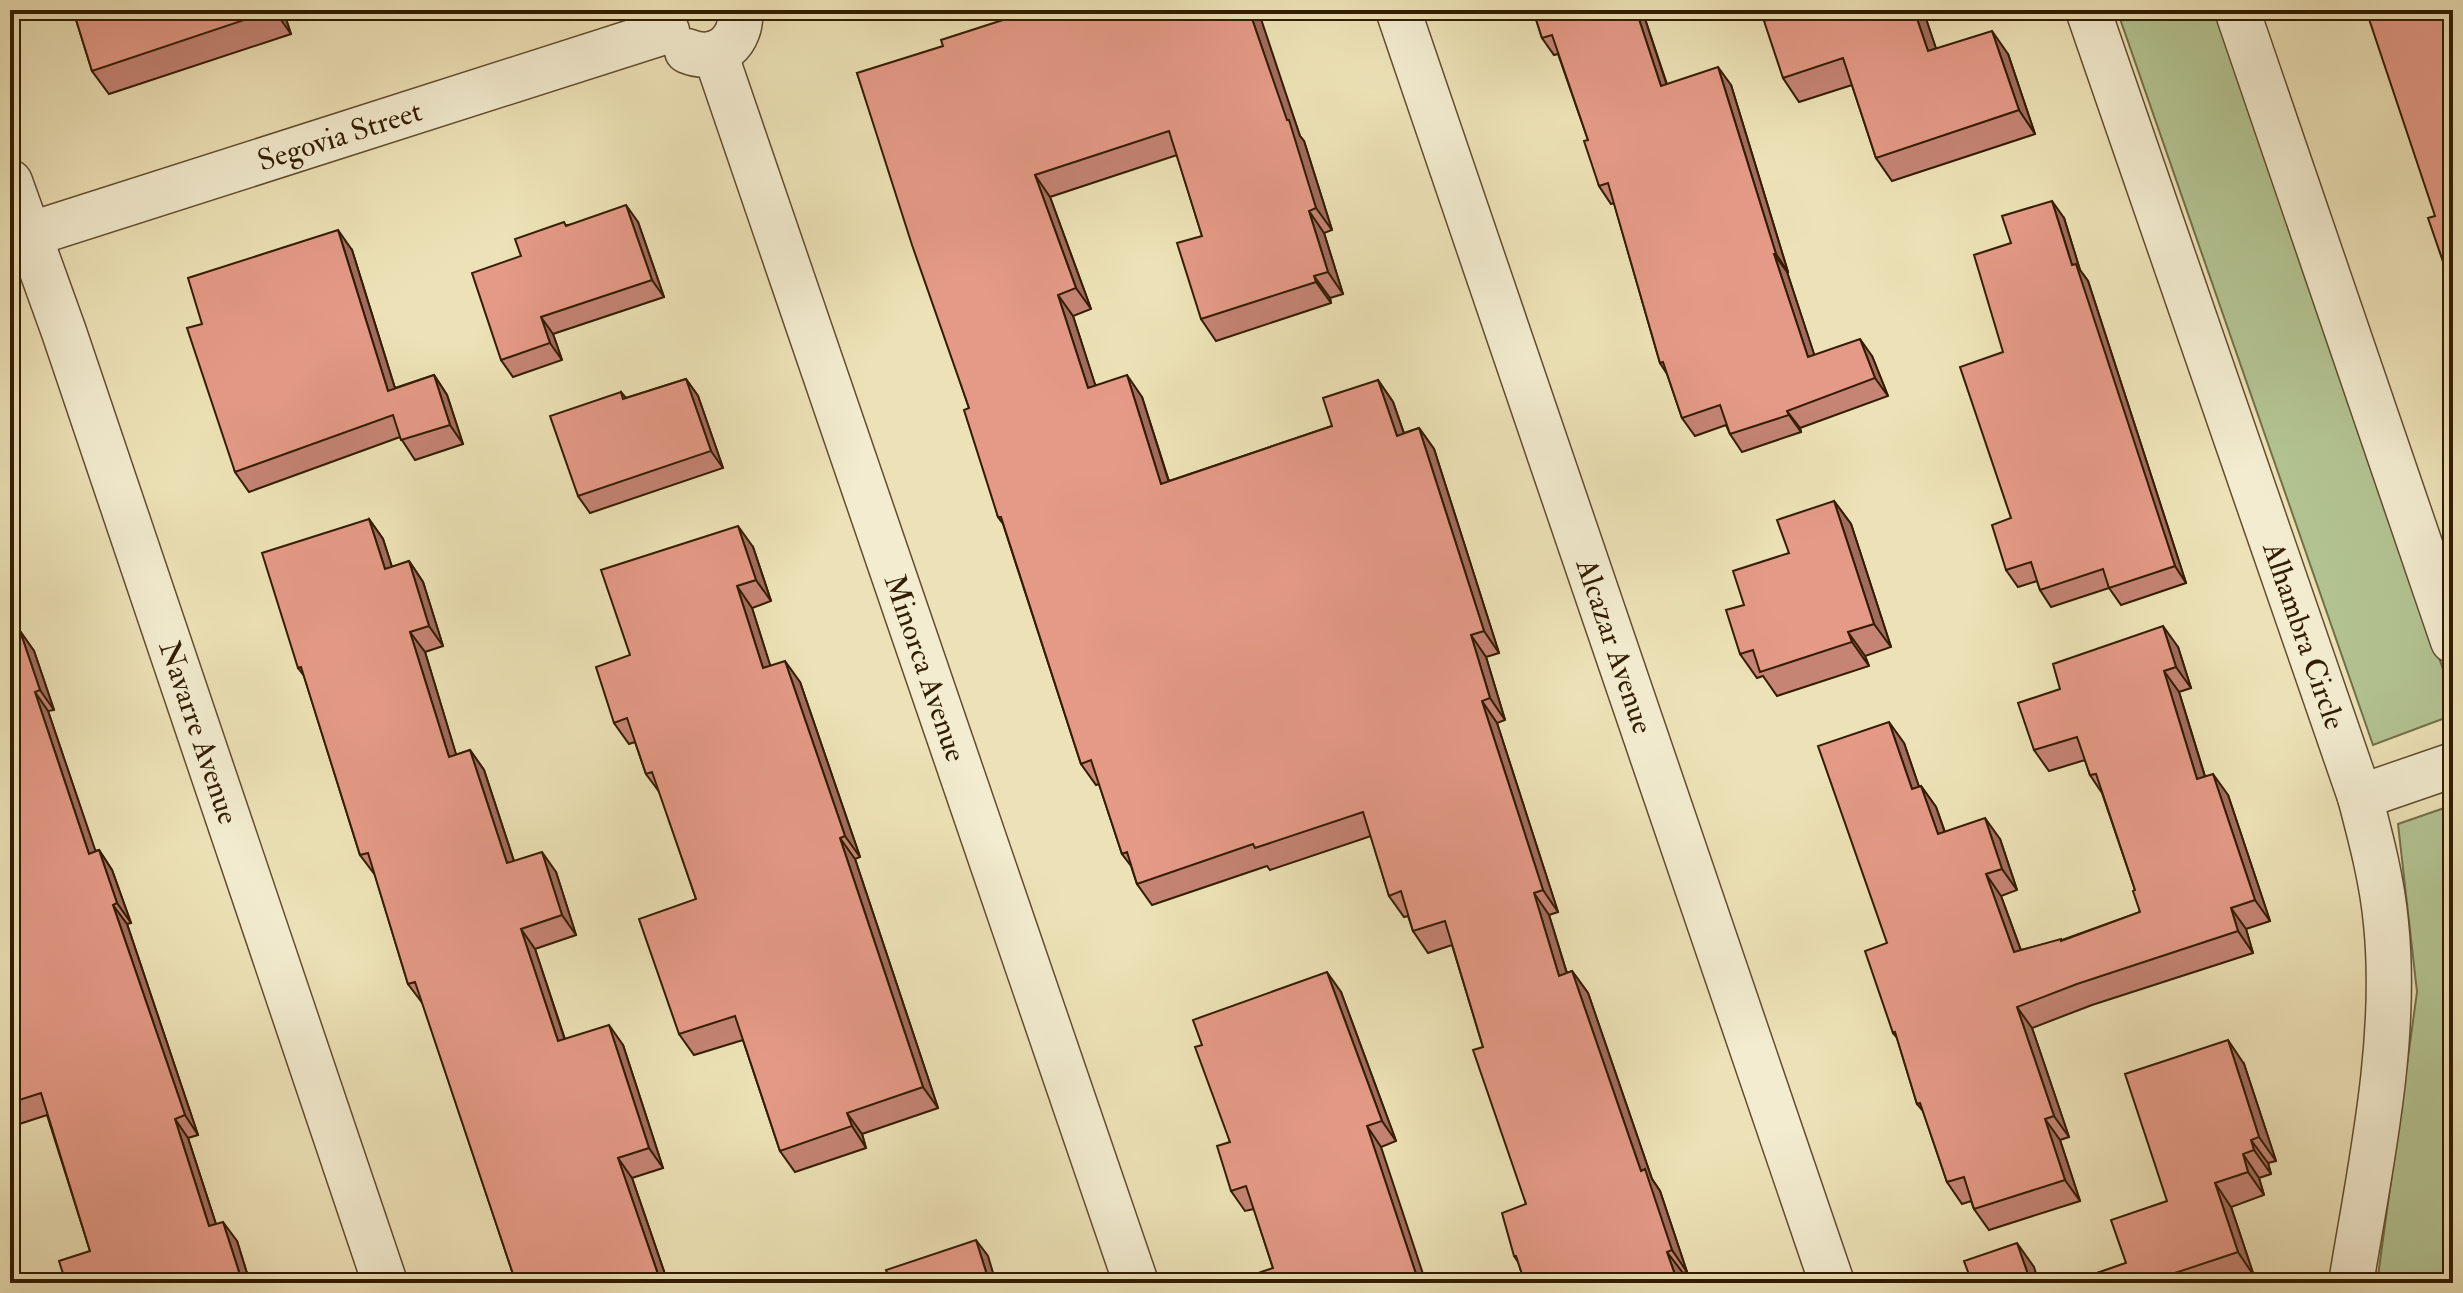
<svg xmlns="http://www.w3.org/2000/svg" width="2463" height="1293" font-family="'IM FELL Double Pica',serif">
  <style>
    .green { fill: #b3c492; stroke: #73704a; stroke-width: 2 }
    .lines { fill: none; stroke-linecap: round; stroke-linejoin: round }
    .minor-casing { stroke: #624e2e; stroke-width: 47 }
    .minor { stroke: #f3ecd0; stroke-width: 44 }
    .wall { fill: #c58474; stroke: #331c01; stroke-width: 2 }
    .shaded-wall { fill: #a06c5e; stroke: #331c01; stroke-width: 2 }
    .building { fill: #e59a87; stroke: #331c01; stroke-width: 2 }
    .labels { text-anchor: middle; stroke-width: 6; stroke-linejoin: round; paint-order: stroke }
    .street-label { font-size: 30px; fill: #331c01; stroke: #f3ecd0 }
  </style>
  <rect width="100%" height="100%" fill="#ede2b7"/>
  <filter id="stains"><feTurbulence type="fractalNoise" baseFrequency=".0025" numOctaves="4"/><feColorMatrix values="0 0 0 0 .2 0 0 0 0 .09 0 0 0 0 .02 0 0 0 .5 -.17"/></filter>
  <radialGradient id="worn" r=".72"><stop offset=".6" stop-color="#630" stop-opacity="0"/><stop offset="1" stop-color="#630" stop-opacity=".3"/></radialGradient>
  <path class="green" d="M2117,10H2214L2453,698V715L2373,745Z
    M2453,805V1283H2377L2417,992L2398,824Z"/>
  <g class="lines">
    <defs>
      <g id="minor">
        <path id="s1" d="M1398,10L1832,1283"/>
        <path id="s2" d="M2088,10L2360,797C2371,839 2382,880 2386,923C2398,1040 2370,1168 2351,1283"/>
        <path d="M2237,10L2453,641"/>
        <path d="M687,51C718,64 743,41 740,10"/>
        <path id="s3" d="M715,53L1136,1283"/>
        <path id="s4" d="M10,182L64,332L385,1283"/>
        <path id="s5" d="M10,241L667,31"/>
        <path d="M2360,797L2453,765"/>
      </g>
    </defs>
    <use href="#minor" class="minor-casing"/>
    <use href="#minor" class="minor"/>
  </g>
  <path class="wall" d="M73,10H283L291,34L109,94L92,71Z
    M1533,10H1642L1667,84L1731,85L1788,272H1787L1814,355L1872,356L1888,396L1800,428L1801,432L1742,452L1730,434L1726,425L1695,436L1682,418L1667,374L1660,363L1614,203L1611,204L1599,186L1588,140L1558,54L1554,55L1542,38Z
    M1797,10H1923L1936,49L2008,54L2035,134L1892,181L1876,158L1852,85L1799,102L1783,78Z
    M1276,67L1300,136L1304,141L1332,230L1324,233L1343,294L1330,298L1331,303L1216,341L1201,319L1202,236L1177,155L1050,197L1091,309L1073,316L1095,385L1142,397L1169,481L1332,426L1378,380L1393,402L1404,433L1419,428L1434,449L1499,653L1486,657L1505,720L1497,723L1558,912L1549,915L1567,973L1572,971L1588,993L1652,1179L1660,1191L1687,1272L1683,1273L1686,1283H1525L1518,1262L1514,1256L1526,1204L1483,1047L1452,945L1428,953L1413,931L1408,916L1404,917L1389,896L1371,836L1270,870L1267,866L1152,905L1137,884L1131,866L1122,854L1099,784L1096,785L1081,764L1003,524L998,517L969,408L857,73Z
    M2064,218L2080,270L2088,281L2186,583L2121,605L2109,588L2051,607L2040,590L2037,581L2018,587L2006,570L2011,518L2003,352L2011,243Z
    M638,222L664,297L553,334L562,360L513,377L501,360L521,256L567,225Z
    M352,250L395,388L434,375L447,395L463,444L415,460L400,437L249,492L235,472L202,324Z
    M686,379L698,396L723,468L590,513L578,496L621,392L626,398Z
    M1834,501L1851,524L1891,647L1865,656L1869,666L1777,696L1763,676L1757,678L1740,654L1744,605Z
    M369,519L383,539L392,567L409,561L423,582L443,646L425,652L456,755L470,750L484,770L514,861L556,872L576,935L535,949L565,1039L623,1045L663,1168L632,1178L668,1283H516L423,1004L408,984L375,875L360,855L304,676L298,668Z
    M753,547L771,601L752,608L770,666L800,682L860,857L855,859L938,1108L862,1134L866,1148L795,1172L780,1151L743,1040L694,1055L679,1034L696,899L660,793L646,774L635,742L629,744L614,723L630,655Z
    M20,631L34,651L54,710L48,711L95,851L99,850L112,870L131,923L127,924L198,1135L188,1138L216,1224L237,1241L250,1283H66L90,1251L47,1115L10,1127V634Z
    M2178,647L2191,688L2179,692L2205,776L2228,795L2270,921L2246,929L2253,953L2092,1005L2032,1028L2069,1137L2060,1140L2080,1201L1989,1230L1974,1209L1971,1201L1962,1204L1947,1182L1923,1111L1917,1104L1897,1038L1893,1033L1887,943L1904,743L1919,787L1921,786L1936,807L1945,832L2000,839L2017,890L2001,896L2021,950L2062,940L2140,912L2135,890L2102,793L2090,775L2085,760L2049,771L2034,750L2060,689Z
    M1341,992L1396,1141L1381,1147L1273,1268L1254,1209L1245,1211L1231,1191L1230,1142L1202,1045Z
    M2244,1064L2276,1161L2268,1163L2271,1174L2259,1178L2264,1195L2231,1207L2254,1276L2233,1283H2068L2126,1263L2167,1201Z"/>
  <path class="shaded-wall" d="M274,10H283L291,34Z
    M1249,10H1258L1300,136L1304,141L1332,230L1316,208Z
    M1636,10H1642L1673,104L1661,86Z
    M1914,10H1923L1945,75L1928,51Z
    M1992,31L2008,54L2035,134L2019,110Z
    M1718,67L1731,85L1788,272L1776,254Z
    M1035,175L1050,197L1091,309L1076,288Z
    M2052,201L2064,218L2080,270L2088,281L2186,583L2175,566L2072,265Z
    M626,205L638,222L664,297L652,280Z
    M1309,211L1324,233L1343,294L1328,272Z
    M338,230L352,250L402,411L388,391Z
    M1774,254L1787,272L1821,375L1808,357Z
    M1314,276L1330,298L1331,303L1316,282Z
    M1058,295L1073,316L1103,409L1088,388Z
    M541,317L553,334L562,360L550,343Z
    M1860,339L1872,356L1888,396L1875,378Z
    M434,375L447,395L463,444L450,425Z
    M1127,375L1142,397L1176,505L1161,484Z
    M686,379L698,396L723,468L711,451Z
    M1378,380L1393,402L1412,457L1397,436Z
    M1787,411L1800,428L1801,432L1789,415Z
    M1419,428L1434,449L1499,653L1484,631Z
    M1834,501L1851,524L1891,647L1874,624Z
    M369,519L383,539L399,589L385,569Z
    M738,526L753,547L771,601L756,580Z
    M409,561L423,582L443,646L429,626Z
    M737,586L752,608L778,690L763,668Z
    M2163,626L2178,647L2191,688L2176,667Z
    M20,631L34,651L54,710L40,690Z
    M410,632L425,652L463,777L449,757Z
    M1848,632L1865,656L1869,666L1852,642Z
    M1471,635L1486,657L1505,720L1490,698Z
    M785,661L800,682L860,857L845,836Z
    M2164,671L2179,692L2212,800L2197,779Z
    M35,692L48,711L103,873L89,854Z
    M1482,701L1497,723L1558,912L1543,890Z
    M1889,722L1904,743L1927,810L1912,789Z
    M470,750L484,770L521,883L507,863Z
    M2213,774L2228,795L2270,921L2255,900Z
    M1921,786L1936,807L1953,856L1938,834Z
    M1985,818L2000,839L2017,890L2002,869Z
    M840,838L855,859L938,1108L923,1087Z
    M99,850L112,870L131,923L117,903Z
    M542,852L556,872L576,935L562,915Z
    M1986,874L2001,896L2029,973L2014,952Z
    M1534,893L1549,915L1574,997L1559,976Z
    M113,905L127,924L198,1135L185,1115Z
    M2231,908L2246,929L2253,953L2238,931Z
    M521,929L535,949L572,1062L558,1041Z
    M1572,971L1588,993L1652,1179L1660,1191L1687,1272L1672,1250L1641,1171Z
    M1327,972L1341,992L1396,1141L1382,1121Z
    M2017,1007L2032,1028L2069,1137L2054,1116Z
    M609,1025L623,1045L663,1168L649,1148Z
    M2228,1040L2244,1064L2276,1161L2259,1137Z
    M847,1113L862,1134L866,1148L852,1126Z
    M175,1119L188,1138L223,1246L209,1226Z
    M2045,1119L2060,1140L2080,1201L2065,1180Z
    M1367,1126L1381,1147L1426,1283H1419Z
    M2251,1140L2268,1163L2271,1174L2254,1150Z
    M2243,1154L2259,1178L2264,1195L2248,1172Z
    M618,1158L632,1178L668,1283H661Z
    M2215,1183L2231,1207L2254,1276L2238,1252Z
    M223,1222L237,1241L250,1283H244L241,1278Z
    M976,1240L988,1256L996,1283H992L988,1278Z
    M2017,1243L2034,1267L2039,1283H2031Z
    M1667,1252L1683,1273L1686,1283H1678Z"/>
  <path class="building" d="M73,10H274L92,71Z
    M1034,10H1249L1287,120H1289L1316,208L1309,211L1328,272L1314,276L1316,282L1201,319L1177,243L1202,236L1169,131L1035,175L1076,288L1058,295L1088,388L1127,375L1161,484L1332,426L1323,398L1378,380L1397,436L1419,428L1484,631L1471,635L1490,698L1482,701L1543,890L1534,893L1559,976L1572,971L1641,1171L1645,1169L1672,1250L1667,1252L1678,1283H1525L1516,1256H1514L1502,1213L1526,1204L1473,1050L1483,1047L1445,921L1413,931L1401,891L1389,896L1363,812L1255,848L1253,844L1137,884L1127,852L1122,854L1091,760L1081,764L1001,517H998L964,410L969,408L912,245L857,73L943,46L941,40Z
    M1533,10H1636L1661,86L1718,67L1776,254H1774L1808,357L1860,339L1875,378L1787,411L1789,415L1730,434L1720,405L1682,418L1663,362L1660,363L1608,183L1599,186L1584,141L1588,140L1552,35L1542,38Z
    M1797,10H1914L1928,51L1992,31L2019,110L1876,158L1843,58L1783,78L1764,21Z
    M2366,10H2453V281L2450,282L2428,218L2435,216Z
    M2052,201L2072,265L2076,264L2175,566L2109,588L2103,569L2040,590L2031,562L2006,570L1992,525L2011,518L1960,367L2003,352L1974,255L2011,243L2002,216Z
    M626,205L652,280L541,317L550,343L501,360L472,273L521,256L515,239L564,222L566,226Z
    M338,230L388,391L434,375L450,425L401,440L393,415L235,472L187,328L202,324L188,278Z
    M686,379L711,451L578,496L550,416L621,392L623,399Z
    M1834,501L1874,624L1848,632L1852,642L1760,672L1753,650L1740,654L1726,610L1744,605L1733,571L1789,553L1777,520Z
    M369,519L385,569L409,561L429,626L410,632L449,757L470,750L507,863L542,852L562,915L521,929L558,1041L609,1025L649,1148L618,1158L661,1283H516L415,982L408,984L368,853L360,855L301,667L298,668L262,553Z
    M738,526L756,580L737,586L763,668L785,661L845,836L840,838L923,1087L847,1113L852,1126L780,1151L735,1016L679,1034L639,919L696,899L652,772L646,774L627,718L614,723L596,667L630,655L601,570Z
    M2163,626L2176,667L2164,671L2197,779L2213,774L2255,900L2231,908L2238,931L2077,984L2017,1007L2054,1116L2045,1119L2065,1180L1974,1209L1964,1177L1947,1182L1920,1103L1917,1104L1895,1032L1893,1033L1865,951L1887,943L1818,746L1889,722L1912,789L1921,786L1938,834L1985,818L2002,869L1986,874L2014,952L2061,939V941L2140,912L2133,891L2135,890L2096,774L2090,775L2077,737L2034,750L2018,703L2060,689L2053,664Z
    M20,631L40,690L35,692L89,854L99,850L117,903L113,905L185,1115L175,1119L209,1226L223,1222L241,1278L239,1279L240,1283H66L59,1261L90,1251L41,1093L10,1103V634Z
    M1327,972L1382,1121L1367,1126L1419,1283H1262L1258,1273L1273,1268L1246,1186L1231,1191L1217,1146L1230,1142L1195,1047L1202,1045L1193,1020Z
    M2228,1040L2259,1137L2251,1140L2254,1150L2243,1154L2248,1172L2215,1183L2238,1252L2172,1274L2175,1283H2068L2126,1263L2111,1220L2167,1201L2125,1074Z
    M976,1240L988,1278L992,1277L994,1283H891L886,1270Z
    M2017,1243L2031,1283H1972L1964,1261Z"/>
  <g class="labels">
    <g class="street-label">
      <text dy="10" stroke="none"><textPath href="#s5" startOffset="346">Segovia Street</textPath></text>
      <text dy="10" stroke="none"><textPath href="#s2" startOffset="662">Alhambra Circle</textPath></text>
      <text dy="10" stroke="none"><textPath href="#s1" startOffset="672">Alcazar Avenue</textPath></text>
      <text dy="10" stroke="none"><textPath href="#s3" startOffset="650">Minorca Avenue</textPath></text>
      <text dy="10" stroke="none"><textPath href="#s4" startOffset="582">Navarre Avenue</textPath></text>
    </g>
  </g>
  <rect width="2463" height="1293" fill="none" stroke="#ede2b7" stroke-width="40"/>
  <rect x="12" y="12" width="2439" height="1269" fill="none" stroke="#331c01" stroke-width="4"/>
  <rect x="20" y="20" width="2423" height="1253" fill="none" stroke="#331c01" stroke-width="2"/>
  <rect width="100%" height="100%" filter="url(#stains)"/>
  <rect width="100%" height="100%" fill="url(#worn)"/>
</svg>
